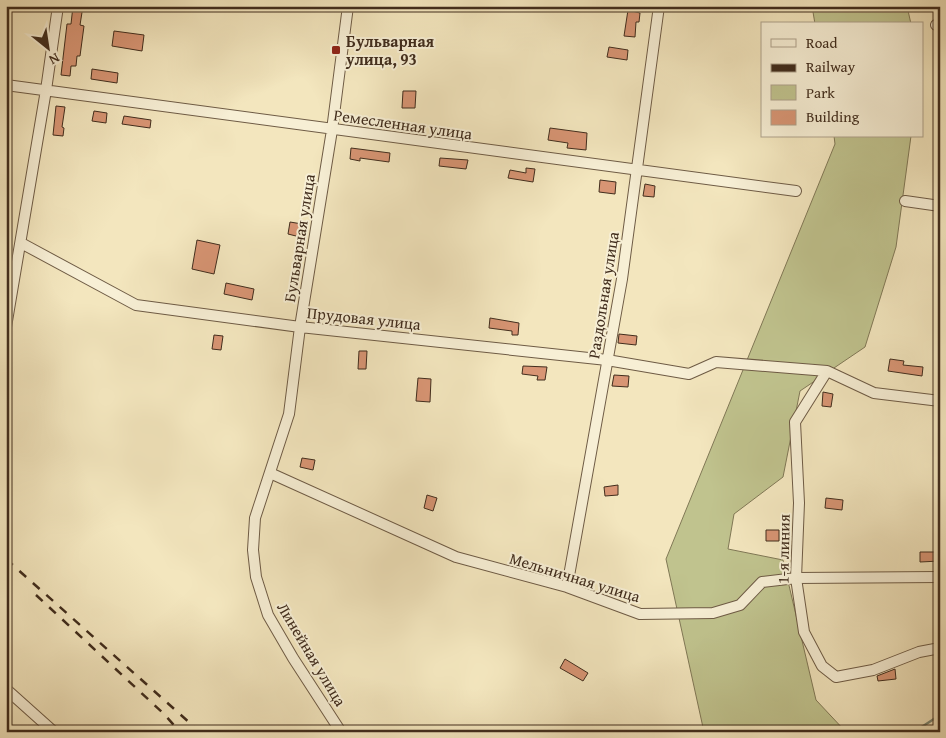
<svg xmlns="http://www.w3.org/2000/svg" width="946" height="738" font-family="'Gentium Book Plus',serif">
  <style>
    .green { fill: #c0c38e; stroke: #807856 }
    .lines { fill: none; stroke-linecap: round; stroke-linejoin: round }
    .stream { stroke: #788572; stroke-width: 2.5 }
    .building { fill: #d89574; stroke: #412d1d }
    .minor-casing { stroke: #6e5b45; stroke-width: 12 }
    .minor { stroke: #f7efd5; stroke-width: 10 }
    .rail { stroke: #412d1d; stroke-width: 2.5; stroke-dasharray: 9 9; stroke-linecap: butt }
    .poi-dot { fill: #8f2418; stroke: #f7efd5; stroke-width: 2 }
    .labels { text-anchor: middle; stroke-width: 4; stroke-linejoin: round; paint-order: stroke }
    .poi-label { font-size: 16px; font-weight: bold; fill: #412d1d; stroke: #f7efd5; text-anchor: start }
    .street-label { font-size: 16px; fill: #412d1d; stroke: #f7efd5 }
  </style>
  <rect width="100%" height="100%" fill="#f3e6be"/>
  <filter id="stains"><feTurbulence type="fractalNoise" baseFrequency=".004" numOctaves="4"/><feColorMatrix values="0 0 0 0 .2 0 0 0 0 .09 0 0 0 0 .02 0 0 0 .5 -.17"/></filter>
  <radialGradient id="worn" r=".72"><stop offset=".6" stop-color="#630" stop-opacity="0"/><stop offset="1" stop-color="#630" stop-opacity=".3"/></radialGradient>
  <path class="green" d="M812,6H907L911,24H815Z
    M834,136H911L896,247L865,347L800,391L783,477L734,514L728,549L783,560L816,700L846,732H704L666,559L835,144Z"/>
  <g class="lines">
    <path class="stream" d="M914,732L940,715"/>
  </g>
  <path class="building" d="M73,6H83L80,25L84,26L80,56H77L76,66H71L70,76L61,75L67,24H71Z
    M628,10L640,13L639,22H636L635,37L624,36Z
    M114,31L144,35L142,51L112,46Z
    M609,47L628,50L627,60L607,57Z
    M92,69L118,73L117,83L91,79Z
    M403,91H416L415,108H402Z
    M56,106L65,107L62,127L64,128L63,136L53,135Z
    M94,111L107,113L106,123L92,121Z
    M124,116L151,120L150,128L122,124Z
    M550,128L587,133L586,150L567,148L568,143L548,140Z
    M351,148L390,153L389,162L360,158V161L350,159Z
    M440,158L468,160L466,169L439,166Z
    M526,168L535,169L533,182L508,178L510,170L526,173Z
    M600,180L616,182L615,194L599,192Z
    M645,184L655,186L654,197L643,196Z
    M290,222L302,224L300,237L288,234Z
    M197,240L220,245L214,274L192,269Z
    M226,283L254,289L252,300L224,294Z
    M490,318L519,323L518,335H512V331L489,328Z
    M619,334L637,336L636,345L618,343Z
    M214,335L223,336L221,350L212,349Z
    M359,351H367L366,369H358Z
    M890,359L904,361L903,365L923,367L922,376L888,371Z
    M523,366L547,367L545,380H537L538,376L522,374Z
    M614,375L629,376L628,387L612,386Z
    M418,378L431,379L430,402L416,401Z
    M823,392L833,394L831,407L822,406Z
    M302,458L315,460L313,470L300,467Z
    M618,485V495L605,496L604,487Z
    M427,495L437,498L433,511L424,508Z
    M826,498L843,500L842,510L825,508Z
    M766,530H779V541H766Z
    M920,552H940V561L920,562Z
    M565,659L588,673L583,681L560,668Z
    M895,669L896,679L878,681L877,676Z"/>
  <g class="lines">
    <defs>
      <path id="minor" d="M936,25L940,26
        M6,85L796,191
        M905,201L940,206
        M21,243L136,305L300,327L607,360L689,374L716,362L827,371L874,393L940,401
        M6,327L46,90L58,6
        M827,371L795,422L799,503L796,578L804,632L822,666L836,677L873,670L919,652L940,648
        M270,473L456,557L567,587L640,614L713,613L740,605L762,582L796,578L940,577
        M567,587L622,279L659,6
        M6,689L54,732
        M341,732L293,658L268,615L256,577L253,550L255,518L289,414L300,327L332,130L348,6"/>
    </defs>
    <use href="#minor" class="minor-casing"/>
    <use href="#minor" class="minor"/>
    <path class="rail" d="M6,559L200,732
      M36,595L164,714L180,732"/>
  </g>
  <rect class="poi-dot" x="331" y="45" width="10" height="10" rx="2.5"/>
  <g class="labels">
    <g class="poi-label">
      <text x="346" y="47">Бульварная<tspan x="346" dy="18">улица, 93</tspan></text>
    </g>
    <g class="street-label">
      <text transform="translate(403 124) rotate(8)" y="6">Ремесленная улица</text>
      <text transform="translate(299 238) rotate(-81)" y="6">Бульварная улица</text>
      <text transform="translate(603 295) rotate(-81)" y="6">Раздольная улица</text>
      <text transform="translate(364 318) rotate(6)" y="6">Прудовая улица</text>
      <text transform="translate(783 549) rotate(-89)" y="6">1-я линия</text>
      <text transform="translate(575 577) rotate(17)" y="6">Мельничная улица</text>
      <text transform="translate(312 654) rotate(59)" y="6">Линейная улица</text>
    </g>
  </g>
  <rect width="946" height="738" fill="none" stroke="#f3e6be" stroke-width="25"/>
  <rect x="8" y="8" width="931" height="723" fill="none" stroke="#412d1d" stroke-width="2.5"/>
  <rect x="12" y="12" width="921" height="713" fill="none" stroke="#412d1d"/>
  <rect x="761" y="22" width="162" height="115" fill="#f7efd5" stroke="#aea18b"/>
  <rect x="771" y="39" width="25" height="8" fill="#f7efd5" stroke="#aea18b"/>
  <text x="806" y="48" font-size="15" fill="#412d1d">Road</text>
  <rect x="771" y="64" width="25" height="8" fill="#412d1d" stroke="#aea18b"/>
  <text x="806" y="72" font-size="15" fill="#412d1d">Railway</text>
  <rect x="771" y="85" width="25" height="15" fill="#c0c38e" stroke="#aea18b"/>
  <text x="806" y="98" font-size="15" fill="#412d1d">Park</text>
  <rect x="771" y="110" width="25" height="15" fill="#d89574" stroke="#aea18b"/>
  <text x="806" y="122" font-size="15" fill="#412d1d">Building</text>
  <g transform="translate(48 48) rotate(150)" stroke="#f7efd5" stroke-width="4" paint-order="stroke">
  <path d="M0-4L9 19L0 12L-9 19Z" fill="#412d1d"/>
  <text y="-8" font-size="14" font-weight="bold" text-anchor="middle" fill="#412d1d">N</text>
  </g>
  <rect width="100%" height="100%" filter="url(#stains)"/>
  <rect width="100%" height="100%" fill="url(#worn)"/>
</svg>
